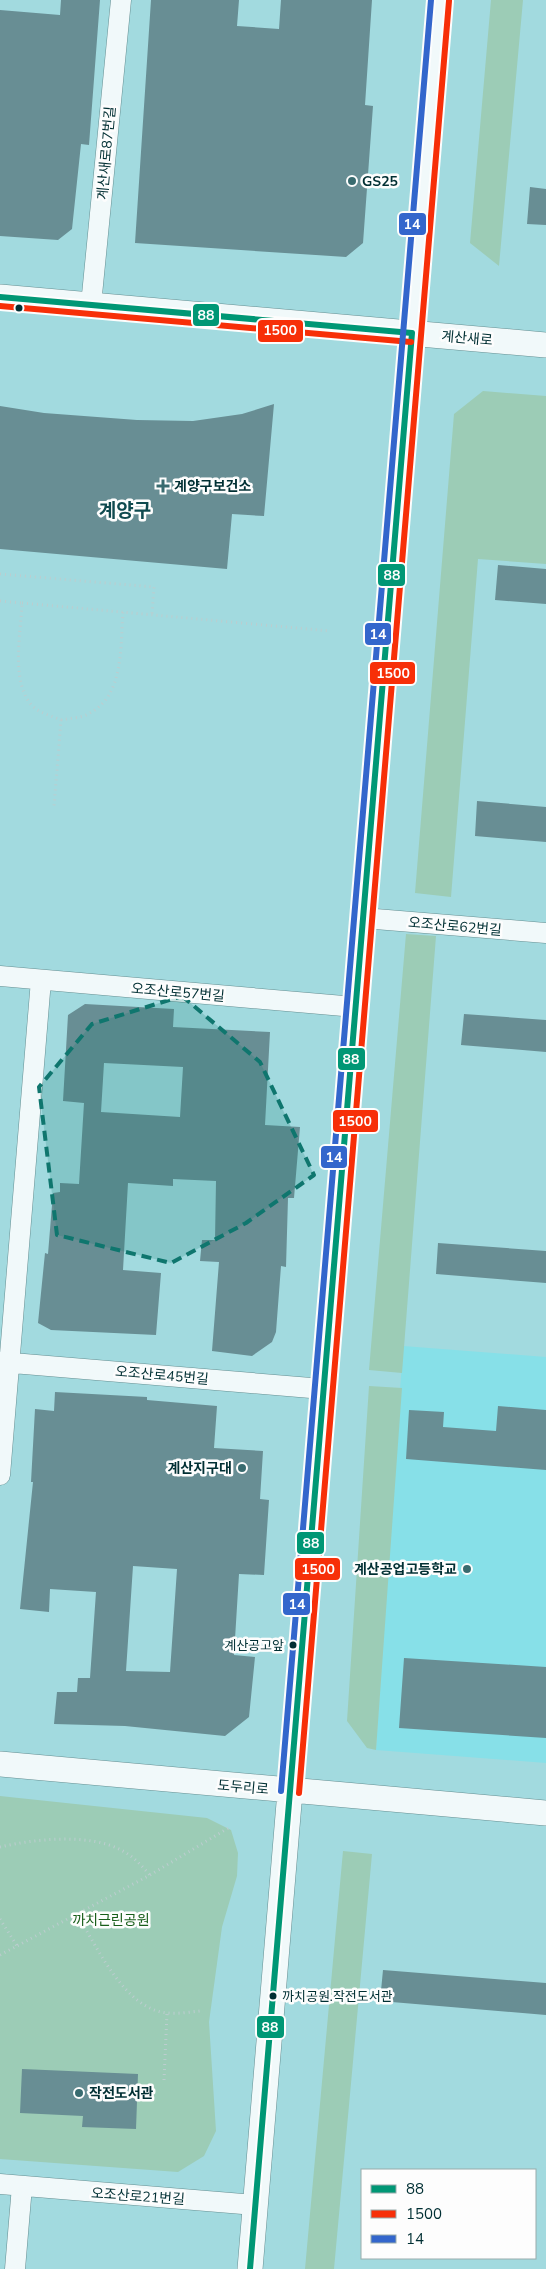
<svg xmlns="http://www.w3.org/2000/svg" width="546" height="2269" font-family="'Nunito Sans','Noto Sans KR',sans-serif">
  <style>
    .built { fill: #87e0e8 }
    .green { fill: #9cccb6 }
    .building { fill: #688e94; fill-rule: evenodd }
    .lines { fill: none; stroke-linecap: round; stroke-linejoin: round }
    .minor-casing { stroke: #658f92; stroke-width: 21 }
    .tertiary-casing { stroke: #658f92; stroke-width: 26 }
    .path { stroke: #bccdcf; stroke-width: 3; stroke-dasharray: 1 4; stroke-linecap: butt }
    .minor { stroke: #f1f9fa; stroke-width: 20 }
    .tertiary { stroke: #f1f9fa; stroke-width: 25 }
    .bus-1-casing { stroke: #fdfdfd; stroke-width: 10 }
    .bus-2-casing { stroke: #fdfdfd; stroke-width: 10 }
    .bus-3-casing { stroke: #fdfdfd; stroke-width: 10 }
    .bus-1 { stroke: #009775; stroke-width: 6 }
    .bus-2 { stroke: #f72f08; stroke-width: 6 }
    .bus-3 { stroke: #36c; stroke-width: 6 }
    .marked { fill: #0f766e; fill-opacity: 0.2; stroke: #0f766e; stroke-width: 4; stroke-dasharray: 10 6; stroke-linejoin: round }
    .poi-dot { fill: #396b6f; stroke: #fdfdfd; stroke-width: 2 }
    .bus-dot { fill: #002f33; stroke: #fdfdfd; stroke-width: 2 }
    .labels { text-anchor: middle; stroke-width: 5; stroke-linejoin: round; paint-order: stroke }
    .bus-label { font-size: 13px; fill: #002f33; stroke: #fdfdfd; text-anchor: end }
    .street-label { font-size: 14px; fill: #002f33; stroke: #fdfdfd }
    .poi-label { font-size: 14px; font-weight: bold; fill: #002f33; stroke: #fdfdfd; text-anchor: start }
    .park-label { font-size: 14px; fill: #185e1a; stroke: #fdfdfd }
    .district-label { font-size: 19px; font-weight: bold; fill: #0f4a4f; stroke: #fdfdfd }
    .line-badge { stroke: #fdfdfd; stroke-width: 2 }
    .badge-label { font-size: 14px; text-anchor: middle; font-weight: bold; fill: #fff }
  </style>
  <rect width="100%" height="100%" fill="#a2dadf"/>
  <path class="built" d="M403,1346L546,1357V1763L376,1750Z"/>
  <path class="green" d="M491,0H523L499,266L470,243Z
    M483,391L546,396V564L478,559L451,897L415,893L454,414Z
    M406,934L436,936L402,1373L369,1370Z
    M369,1386L402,1388L376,1750L367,1748L347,1721Z
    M0,1796L207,1818L231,1830L238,1853L237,1876L222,1927L209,2022L216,2131L204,2156L178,2172L0,2159Z
    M343,1851L372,1854L334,2269H305Z"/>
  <path class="building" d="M61,0H100L89,145L81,144L72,229L58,240L0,236V10L60,15Z
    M151,0H239L237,26L279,29L281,0H372L365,105L373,106L363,243L346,257L135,243Z
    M530,187L546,189V225L527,224Z
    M274,404L264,516L232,514L227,569L0,549V406L44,413L137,420L193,421L242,414Z
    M498,565L546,569V604L495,600Z
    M477,801L546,807V842L475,836Z
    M85,1004L174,1009L173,1027L270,1032L265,1125L300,1127L294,1198H288L286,1267L281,1266L276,1332L272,1342L252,1356L212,1351L219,1262L200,1261L202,1240H215L216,1181L173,1179V1186L128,1183L123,1270L161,1273L156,1335L51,1330L38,1323L45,1253L48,1254L53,1193L60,1192V1183L79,1184L84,1103L63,1101L68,1015ZM104,1063L183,1067L180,1117L101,1112Z
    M464,1014L546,1020V1052L461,1045Z
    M438,1243L546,1251V1283L436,1274Z
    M55,1392L147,1397V1400L217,1406L214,1448L263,1451L260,1499L269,1500L264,1575L239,1574L234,1655L255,1657L249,1717L225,1736L125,1726L54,1724L57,1692H77L78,1678H90L96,1592L50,1589L49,1612L20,1609L33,1482H31L35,1409L54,1411ZM133,1566L177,1569L170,1672L126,1671Z
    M498,1406L546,1410V1470L406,1459L409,1410L444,1412L443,1427L496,1431Z
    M404,1658L546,1667V1738L399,1728Z
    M383,1970L546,1983V2015L380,2001Z
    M22,2069L138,2074L136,2129L82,2127L83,2116L20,2113Z"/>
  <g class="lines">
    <defs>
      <path id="minor" d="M91,305L121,0
        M363,918L546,933
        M0,976L355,1007
        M0,1362L323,1389
        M0,1475L41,980
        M0,2184L255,2205
        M15,2269L22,2186"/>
      <path id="tertiary" d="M0,297L546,345
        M0,1764L546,1813
        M250,2269L440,0"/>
    </defs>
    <use href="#minor" class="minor-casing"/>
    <use href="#tertiary" class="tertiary-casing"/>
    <path class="path" d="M0,574L154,587L152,614
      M0,601L22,603C21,633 9,688 36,709C43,714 54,717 61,720L54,807
      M22,603L330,631
      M61,720C70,718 81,718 88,714C125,696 120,646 123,612
      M0,1847C34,1839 89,1833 121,1850C133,1856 141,1865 150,1875
      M77,1914C97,1947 125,2010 168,2013C178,2014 190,2012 200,2011
      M0,1919L17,1946
      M0,1955L150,1875L230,1827
      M164,2080L167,2013"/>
    <use href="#minor" class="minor"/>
    <use href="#tertiary" class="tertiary"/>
    <defs>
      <path id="bus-1" d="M0,297L412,333
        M250,2269L412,333"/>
      <path id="bus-2" d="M0,306L411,342
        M299,1793L449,1"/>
      <path id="bus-3" d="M281,1791L431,0"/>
    </defs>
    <use href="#bus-1" class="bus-1-casing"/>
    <use href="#bus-2" class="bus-2-casing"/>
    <use href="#bus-3" class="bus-3-casing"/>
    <use href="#bus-1" class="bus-1"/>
    <use href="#bus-2" class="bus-2"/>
    <use href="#bus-3" class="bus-3"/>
  </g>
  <path class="marked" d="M182,996L260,1062L314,1175L246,1223L171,1263L57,1235L39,1087L92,1024Z"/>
  <g class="poi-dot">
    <circle cx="352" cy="181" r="5"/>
    <path d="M160.5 478.5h5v5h5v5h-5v5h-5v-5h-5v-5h5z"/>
    <circle cx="242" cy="1468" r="5"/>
    <circle cx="467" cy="1569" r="5"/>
    <circle cx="79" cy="2093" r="5"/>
  </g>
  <g class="bus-dot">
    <circle cx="19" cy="308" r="4.5"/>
    <circle cx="293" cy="1645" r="4.5"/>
    <circle cx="273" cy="1996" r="4.5"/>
  </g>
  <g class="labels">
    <g class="bus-label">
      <text x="284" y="1650">계산공고앞</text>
      <text x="282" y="2001" text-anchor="start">까치공원.작전도서관</text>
    </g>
    <g class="street-label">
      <text transform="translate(106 153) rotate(-85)" y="5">계산새로87번길</text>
      <text transform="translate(467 338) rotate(5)" y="5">계산새로</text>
      <text transform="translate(455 926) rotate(5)" y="5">오조산로62번길</text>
      <text transform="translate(178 992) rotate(5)" y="5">오조산로57번길</text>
      <text transform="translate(162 1375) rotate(5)" y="5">오조산로45번길</text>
      <text transform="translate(243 1787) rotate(5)" y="5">도두리로</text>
      <text transform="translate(138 2196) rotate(4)" y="5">오조산로21번길</text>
    </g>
    <g class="poi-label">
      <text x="362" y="186">GS25</text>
      <text x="174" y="491">계양구보건소</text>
      <text x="232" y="1473" text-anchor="end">계산지구대</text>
      <text x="457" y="1574" text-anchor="end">계산공업고등학교</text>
      <text x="89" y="2098">작전도서관</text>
    </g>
    <g class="park-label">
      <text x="111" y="1925">까치근린공원</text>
    </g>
    <g class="district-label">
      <text x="125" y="517">계양구</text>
    </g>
  </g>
  <g class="line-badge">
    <rect x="398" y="212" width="29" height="24" rx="5" fill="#36c"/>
    <rect x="192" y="303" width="28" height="24" rx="5" fill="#009775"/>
    <rect x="257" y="319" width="47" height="24" rx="5" fill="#f72f08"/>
    <rect x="377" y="563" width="29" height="24" rx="5" fill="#009775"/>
    <rect x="364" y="622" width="28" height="24" rx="5" fill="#36c"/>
    <rect x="369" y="661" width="47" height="24" rx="5" fill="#f72f08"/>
    <rect x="337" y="1047" width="29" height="24" rx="5" fill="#009775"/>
    <rect x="332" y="1109" width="47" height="24" rx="5" fill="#f72f08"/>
    <rect x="320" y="1145" width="28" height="24" rx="5" fill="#36c"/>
    <rect x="296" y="1531" width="29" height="24" rx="5" fill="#009775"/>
    <rect x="294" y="1557" width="47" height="24" rx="5" fill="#f72f08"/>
    <rect x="282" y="1592" width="29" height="24" rx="5" fill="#36c"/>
    <rect x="256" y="2015" width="29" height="24" rx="5" fill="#009775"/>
  </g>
  <g class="badge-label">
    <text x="412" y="229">14</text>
    <text x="206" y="320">88</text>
    <text x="280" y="335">1500</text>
    <text x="392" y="580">88</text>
    <text x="378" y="639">14</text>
    <text x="393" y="678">1500</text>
    <text x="351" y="1064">88</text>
    <text x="355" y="1126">1500</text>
    <text x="334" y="1162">14</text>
    <text x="311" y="1548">88</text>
    <text x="318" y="1574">1500</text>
    <text x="297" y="1609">14</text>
    <text x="270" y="2032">88</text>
  </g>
  <rect x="361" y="2169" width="175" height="90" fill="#fdfdfd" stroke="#98abac"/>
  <rect x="371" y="2185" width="25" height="8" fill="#009775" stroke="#98abac"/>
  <text x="406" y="2194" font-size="15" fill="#002f33">88</text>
  <rect x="371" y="2210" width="25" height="8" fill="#f72f08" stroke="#98abac"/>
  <text x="406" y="2219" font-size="15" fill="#002f33">1500</text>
  <rect x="371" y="2235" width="25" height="8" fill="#3366cc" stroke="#98abac"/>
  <text x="406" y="2244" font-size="15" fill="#002f33">14</text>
</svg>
